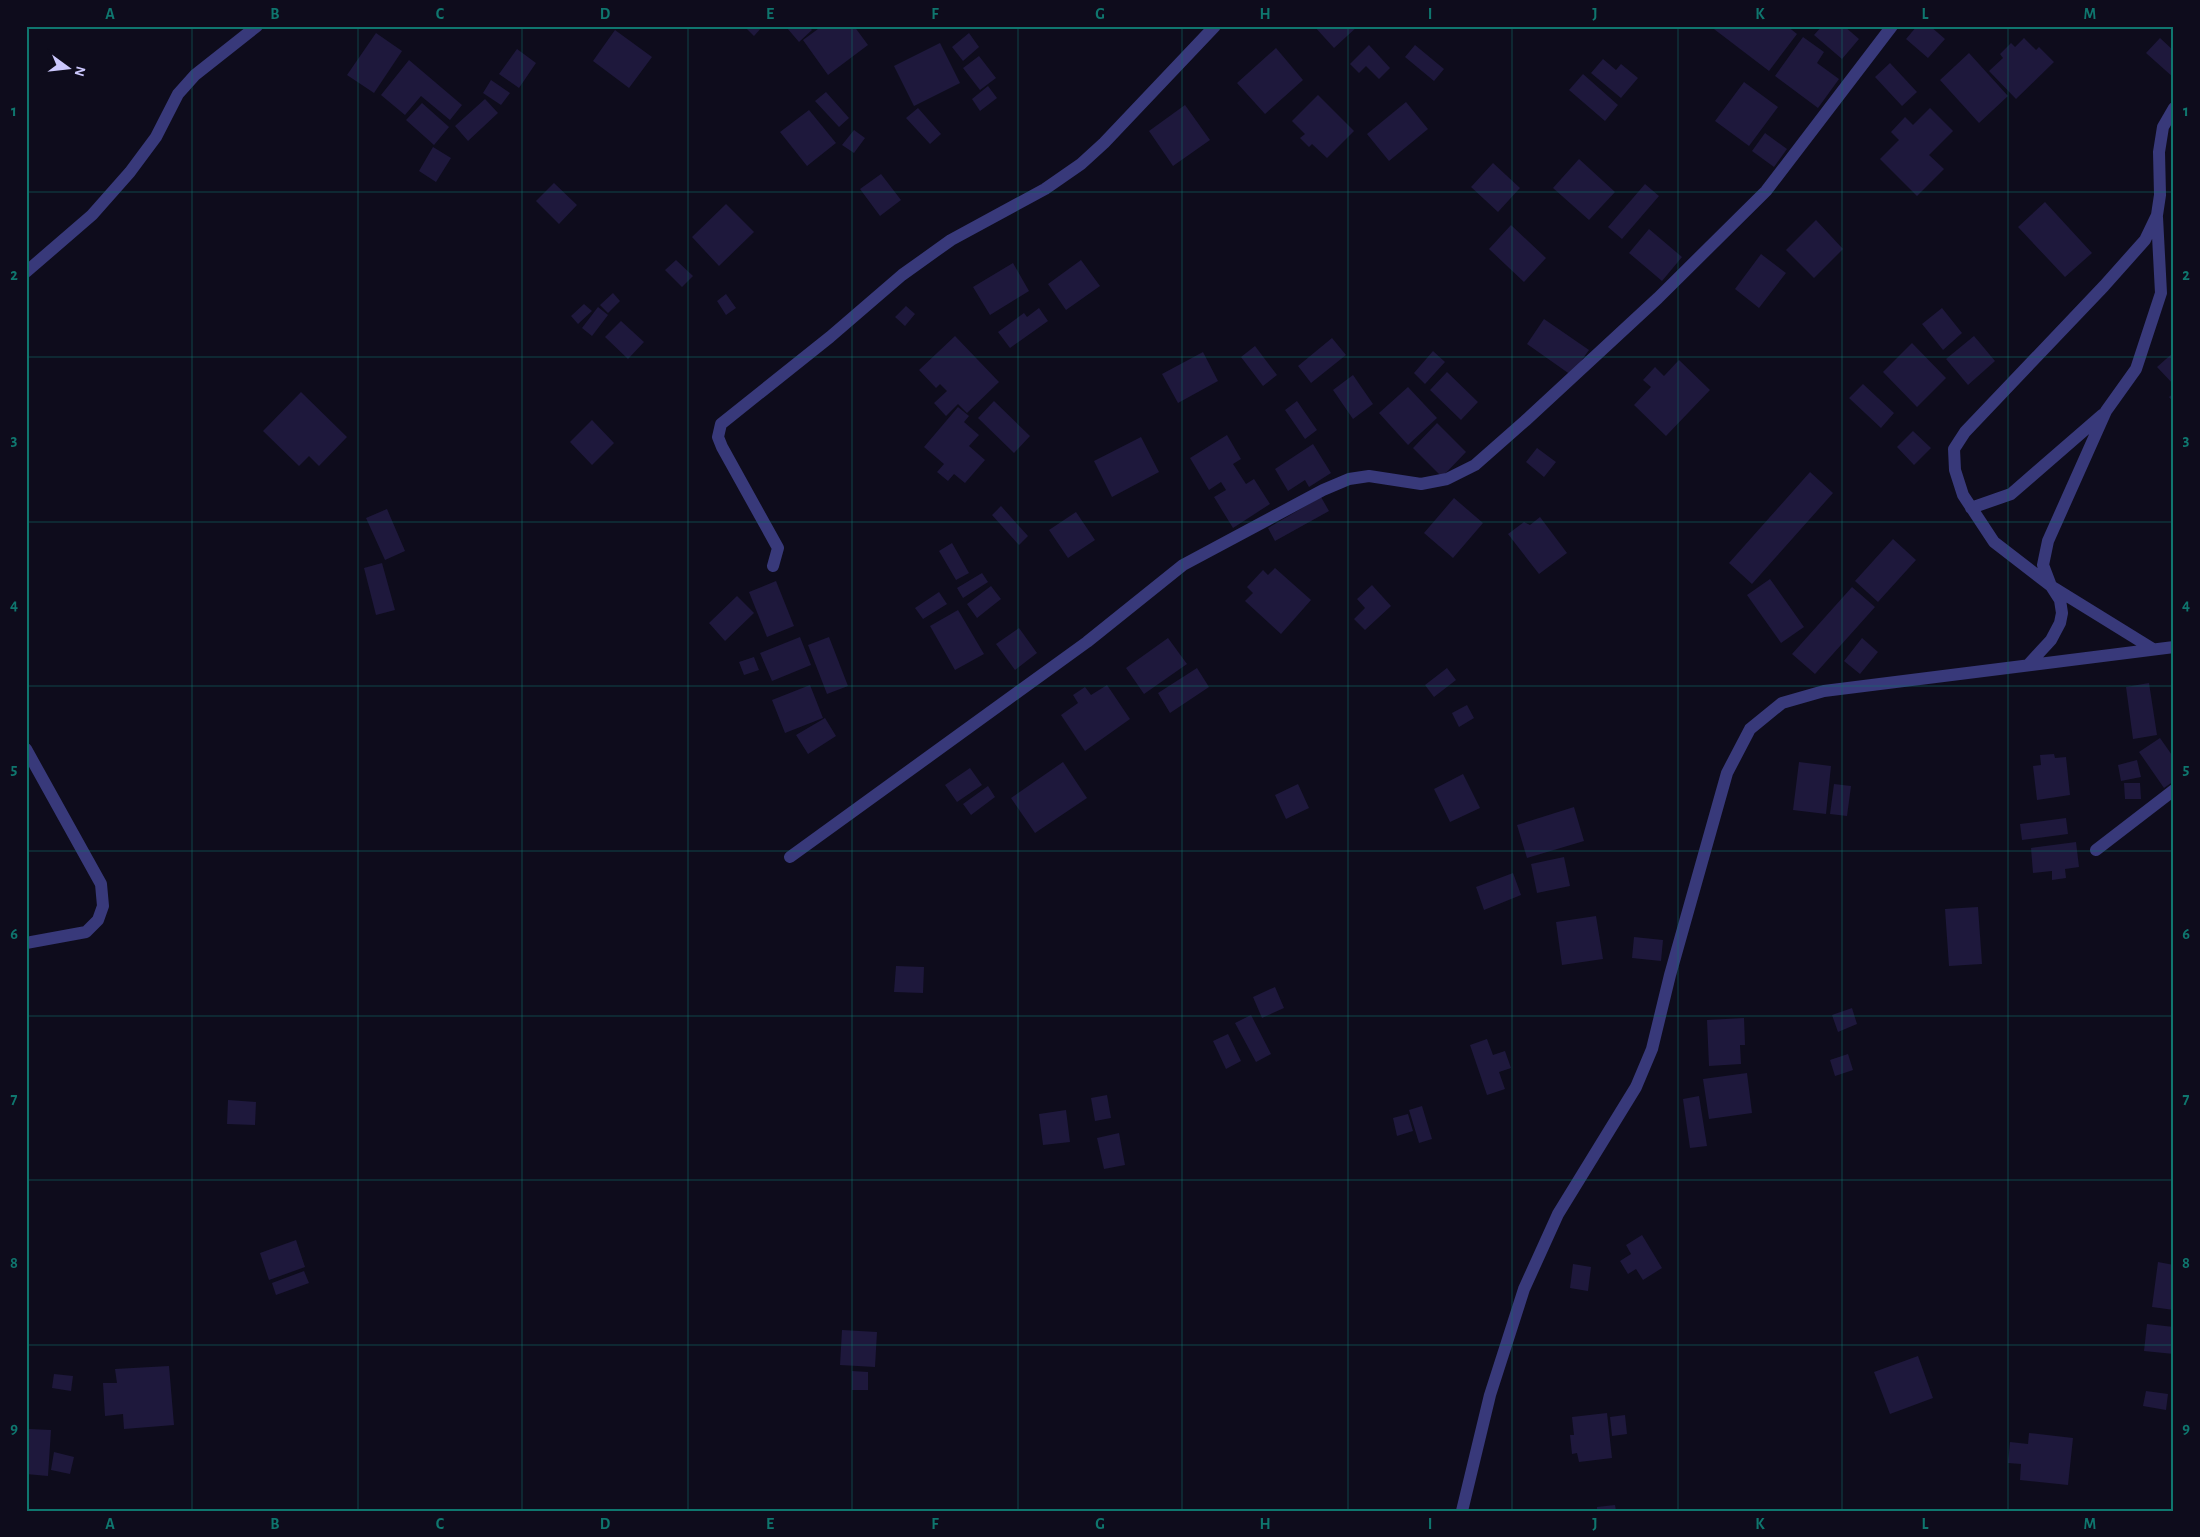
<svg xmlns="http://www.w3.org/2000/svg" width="2200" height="1537" font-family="'Alegreya Sans',sans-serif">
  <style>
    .building { fill: #1e183c }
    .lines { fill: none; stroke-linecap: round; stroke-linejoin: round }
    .minor { stroke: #38397a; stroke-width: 12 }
    .grid { fill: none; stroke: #0f766e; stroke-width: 1; stroke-opacity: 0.55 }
    .neatline { fill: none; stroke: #0f766e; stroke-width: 2 }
    .grid-label { font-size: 16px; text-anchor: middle; font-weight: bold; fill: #0f766e }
  </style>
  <rect width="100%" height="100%" fill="#0e0c1c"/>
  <path class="building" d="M744,26H763L754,36Z
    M789,26H808L812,30L799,42L787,28Z
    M822,26H854L868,45L828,75L803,40Z
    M1314,26H1358L1334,48Z
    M1710,26H1787L1797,34L1769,71Z
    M1822,26H1844L1859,39L1842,59L1814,35Z
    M1917,26H1930L1945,39L1928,58L1906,39Z
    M615,30L652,57L629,88L593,61Z
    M376,33L402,51L374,93L347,75Z
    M969,33L979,47L963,61L952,47Z
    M1803,37L1824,52L1817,63L1839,79L1818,108L1775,76Z
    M2024,38L2036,50L2039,47L2054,62L2016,99L1989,71L2003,58L2000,54L2011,43L2015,47Z
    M2160,38L2174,51V78L2146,53Z
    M940,43L960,83L914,106L894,66Z
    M1369,45L1390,68L1379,79L1366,66L1359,73L1350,64Z
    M1415,45L1444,69L1434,81L1405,57Z
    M1276,48L1303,80L1265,114L1237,83Z
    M517,49L536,63L519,88L499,74Z
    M1969,53L2008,96L1979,123L1940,80Z
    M979,56L996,78L980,90L963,68Z
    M1603,59L1616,70L1621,64L1638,78L1621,98L1591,73Z
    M409,60L462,105L450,120L421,96L405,115L381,95Z
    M1890,63L1917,92L1902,106L1875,77Z
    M1583,74L1618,105L1605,121L1569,90Z
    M491,80L510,93L501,105L483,93Z
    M1744,82L1778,107L1749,146L1715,121Z
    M988,86L997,98L980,111L972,99Z
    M826,92L849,118L839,127L815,101Z
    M1318,95L1354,131L1327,158L1312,144L1309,147L1300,138L1305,134L1292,121Z
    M485,99L498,113L468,141L455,126Z
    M1406,102L1428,129L1389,161L1367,134Z
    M422,103L449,127L434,145L406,120Z
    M1185,105L1210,140L1173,166L1149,131Z
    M918,108L941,134L930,144L906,118Z
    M1930,108L1953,131L1929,155L1944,169L1917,196L1880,159L1899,140L1891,132L1905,117L1913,125Z
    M809,110L836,143L807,166L780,132Z
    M854,130L865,138L854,153L842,145Z
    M1765,133L1787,149L1774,167L1752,151Z
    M433,147L451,158L436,182L419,171Z
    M1579,159L1615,192L1589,220L1553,188Z
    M1493,163L1520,188L1498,212L1471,187Z
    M881,174L901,200L880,216L860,189Z
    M554,183L577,205L559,224L536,201Z
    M1645,184L1659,196L1622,239L1608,227Z
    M2045,202L2092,253L2065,277L2018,227Z
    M726,204L754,232L719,266L692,237Z
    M1816,220L1843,249L1814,278L1786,250Z
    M1511,225L1546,258L1524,282L1489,249Z
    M1649,229L1682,257L1662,281L1629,253Z
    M1761,254L1786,273L1759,308L1735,289Z
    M676,260L693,276L682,287L665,270Z
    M1081,260L1100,286L1066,310L1048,284Z
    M1013,263L1029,291L990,315L973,287Z
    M613,293L620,301L608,313L600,305Z
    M726,294L736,308L726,315L717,301Z
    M584,304L592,311L578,324L571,316Z
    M906,306L915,314L905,326L895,317Z
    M598,307L608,315L592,336L582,328Z
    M1039,308L1048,321L1010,348L998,332L1024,313L1027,317Z
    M1942,308L1962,333L1943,350L1922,324Z
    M1544,319L1589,350L1571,375L1527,344Z
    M621,321L644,342L628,359L605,337Z
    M955,336L999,382L967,413L958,404L946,416L934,403L947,391L940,384L936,388L919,370Z
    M1974,336L1995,361L1968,385L1946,359Z
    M1332,338L1346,355L1311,383L1298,366Z
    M1912,343L1946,378L1917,407L1883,372Z
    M1255,346L1277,375L1263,386L1241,357Z
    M1433,351L1445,362L1425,384L1414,373Z
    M1203,352L1218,381L1178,403L1162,374Z
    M2174,352V385L2157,367Z
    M1679,360L1710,390L1666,436L1634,405L1651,387L1643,380L1655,367L1664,376Z
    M1447,372L1478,402L1461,420L1430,390Z
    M1353,375L1373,404L1353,419L1333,390Z
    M1863,384L1894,413L1881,428L1849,398Z
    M1408,387L1437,418L1408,445L1379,413Z
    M301,392L347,437L319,466L309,456L299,466L263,431Z
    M2174,393V403L2169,397Z
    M994,401L1030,436L1014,453L978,418Z
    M1297,401L1317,430L1305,439L1285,410Z
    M958,407L969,416L964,422L979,435L969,446L985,460L965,483L954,474L948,481L937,472L944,464L924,447Z
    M592,420L614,443L592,465L570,442Z
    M1437,423L1466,452L1442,477L1413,448Z
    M1913,431L1931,448L1914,465L1897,447Z
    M1227,435L1241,459L1233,464L1246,484L1254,479L1270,504L1233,528L1214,497L1226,490L1221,482L1209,490L1190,458Z
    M1141,437L1159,472L1112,497L1094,461Z
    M1313,444L1331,473L1309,487L1305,480L1288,491L1275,469Z
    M1537,448L1556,462L1544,477L1526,462Z
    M1810,472L1833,493L1752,584L1729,563Z
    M1321,497L1329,511L1275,541L1268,528Z
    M1454,498L1483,523L1453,558L1424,533Z
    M1001,506L1028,536L1019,545L992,515Z
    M387,509L405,551L385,560L366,518Z
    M1076,512L1095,540L1068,558L1049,530Z
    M1540,517L1567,553L1539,574L1508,534L1524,522L1530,525Z
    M1893,539L1916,560L1878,602L1855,581Z
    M952,543L969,573L956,580L939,551Z
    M382,563L395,610L376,615L364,568Z
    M1275,568L1311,600L1281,634L1245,601L1253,593L1247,587L1263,570L1268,575Z
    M982,573L988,582L963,598L957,588Z
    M1770,579L1804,627L1781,643L1747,595Z
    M776,581L794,626L767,637L749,592Z
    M1372,585L1391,606L1365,630L1354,619L1365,608L1357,599Z
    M991,586L1001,599L977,618L967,604Z
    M1852,587L1875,607L1815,674L1792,654Z
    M939,592L947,604L923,619L915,608Z
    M737,596L754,613L725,641L709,623Z
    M958,610L984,654L955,670L930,626Z
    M1019,628L1037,653L1015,670L996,644Z
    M800,637L811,665L772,681L760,653Z
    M829,637L848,686L827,694L808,645Z
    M1168,638L1187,664L1144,694L1126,668Z
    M1862,638L1878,652L1860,674L1844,661Z
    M754,657L759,670L744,675L739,662Z
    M1197,668L1209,687L1170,713L1158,693Z
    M1447,668L1456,680L1434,697L1425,685Z
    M2149,683L2157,735L2133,739L2126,687Z
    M810,685L823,718L785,733L772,700Z
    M1107,685L1130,719L1085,751L1061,715L1078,703L1073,695L1085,687L1091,695Z
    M1467,705L1474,718L1459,727L1452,713Z
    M825,718L836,736L808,754L796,735Z
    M2160,738L2174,758V781L2164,788L2139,752Z
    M2054,754L2055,758L2066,757L2070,795L2037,800L2033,766L2041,765L2040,755Z
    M2137,760L2141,777L2121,781L2118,765Z
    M1063,762L1087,798L1035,833L1011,798Z
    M1799,762L1831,766L1826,814L1793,810Z
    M970,768L982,785L957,802L945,785Z
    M1463,774L1480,808L1450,822L1434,789Z
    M2124,783H2140L2141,799H2125Z
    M1298,784L1309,808L1286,819L1275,795Z
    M1834,784L1851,786L1847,816L1830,814Z
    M988,786L995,797L971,815L963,804Z
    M1574,807L1584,841L1527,858L1517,825Z
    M2066,818L2068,834L2022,840L2020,824Z
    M2076,842L2079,867L2065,869L2066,878L2052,880V871L2033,873L2031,848Z
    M1564,857L1570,886L1537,893L1531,864Z
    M1513,873L1521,895L1484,910L1476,887Z
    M1978,907L1982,964L1949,966L1945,909Z
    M1596,916L1603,959L1562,965L1556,922Z
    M1634,937L1663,940L1661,961L1632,958Z
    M896,966L924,967L923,993L894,992Z
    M1275,987L1284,1008L1262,1018L1253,997Z
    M1852,1008L1857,1024L1838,1032L1832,1015Z
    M1251,1015L1271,1054L1256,1062L1235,1023Z
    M1744,1018L1745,1045H1740L1741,1064L1709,1066L1707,1020Z
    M1228,1034L1241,1061L1226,1069L1213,1041Z
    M1487,1039L1493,1055L1505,1051L1511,1068L1499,1072L1505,1089L1487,1095L1470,1045Z
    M1848,1054L1853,1070L1835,1076L1830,1060Z
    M1747,1073L1752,1113L1709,1119L1703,1079Z
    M1107,1095L1111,1118L1095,1121L1091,1098Z
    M1699,1096L1707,1146L1690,1148L1683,1099Z
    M228,1100L256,1102L255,1125L227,1124Z
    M1422,1106L1432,1139L1419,1143L1409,1110Z
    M1066,1110L1070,1142L1043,1145L1039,1114Z
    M1408,1114L1413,1131L1397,1136L1393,1118Z
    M1119,1133L1125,1165L1104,1169L1097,1138Z
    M1642,1235L1662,1268L1643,1280L1636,1269L1628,1274L1620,1261L1631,1254L1626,1245Z
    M296,1240L305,1267L269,1280L260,1253Z
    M2158,1262L2174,1265V1310L2152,1307Z
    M1573,1264L1591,1267L1588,1291L1570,1288Z
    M304,1271L309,1283L276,1295L272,1283Z
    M2147,1324L2174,1327V1354L2144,1351Z
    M842,1330L877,1332L875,1367L840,1365Z
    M1918,1356L1933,1398L1890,1414L1874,1372Z
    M169,1366L174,1425L124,1429L123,1414L105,1416L103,1383H117L115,1369Z
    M852,1371L868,1372V1390H852Z
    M54,1374L73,1376L71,1391L52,1388Z
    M2146,1391L2168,1394L2166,1410L2143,1406Z
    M1607,1413L1612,1458L1579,1462L1577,1453L1572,1454L1570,1435H1574L1572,1417Z
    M1625,1415L1627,1434L1612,1436L1610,1417Z
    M29,1429L51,1430L48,1476L26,1474Z
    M2029,1433L2073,1438L2068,1485L2020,1480L2021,1464L2008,1463L2010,1442L2028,1444Z
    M54,1452L74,1457L70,1474L51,1470Z
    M1615,1505L1616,1511H1597V1507Z"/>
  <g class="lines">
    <path class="minor" d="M26,272L92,215L130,172L156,137L178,94L195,75L257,26
      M1971,508L2011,494L2102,415
      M773,566L778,548L722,447L718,437L721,424L830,337L902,275L951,240L1045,189L1081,164L1104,143L1215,26
      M2153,649L2051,586L1994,542L1963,495L1955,470L1954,449L1965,432L2104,286L2145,240L2157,215L2160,195L2159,152L2163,127L2174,108
      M2028,665L2051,640L2060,623L2062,613L2060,600L2051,586L2043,565L2048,541L2106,411L2136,369L2161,293L2157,217
      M26,749L101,884L103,906L98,920L86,932L26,943
      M2096,850L2174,790
      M790,857L1087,642L1183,565L1323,490L1349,479L1369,476L1421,484L1447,479L1475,465L1525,421L1658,298L1766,191L1892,26
      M1462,1511L1490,1395L1524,1289L1558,1214L1636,1087L1652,1049L1670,975L1727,773L1750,729L1782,703L1824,691L2174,647"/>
  </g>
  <path class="grid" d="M192,26V1511M358,26V1511M522,26V1511M688,26V1511M852,26V1511M1018,26V1511M1182,26V1511M1348,26V1511M1512,26V1511M1678,26V1511M1842,26V1511M2008,26V1511M26,192H2174M26,357H2174M26,522H2174M26,686H2174M26,851H2174M26,1016H2174M26,1180H2174M26,1345H2174"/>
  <rect width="2200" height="1537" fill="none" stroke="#0e0c1c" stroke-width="55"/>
  <g transform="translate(68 68) rotate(105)" stroke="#0e0c1c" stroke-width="4" paint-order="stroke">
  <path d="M0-4L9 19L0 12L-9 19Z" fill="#ccc8fd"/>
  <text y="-8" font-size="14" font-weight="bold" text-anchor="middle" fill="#ccc8fd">N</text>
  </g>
  <rect x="28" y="28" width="2144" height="1482" class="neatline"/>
  <g class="grid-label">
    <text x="110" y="19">A</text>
    <text x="275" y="19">B</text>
    <text x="440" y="19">C</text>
    <text x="605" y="19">D</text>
    <text x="770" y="19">E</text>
    <text x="935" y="19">F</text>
    <text x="1100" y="19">G</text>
    <text x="1265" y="19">H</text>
    <text x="1430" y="19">I</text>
    <text x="1595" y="19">J</text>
    <text x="1760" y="19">K</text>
    <text x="1925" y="19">L</text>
    <text x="2090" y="19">M</text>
    <text x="14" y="116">1</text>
    <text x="2186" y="116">1</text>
    <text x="14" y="280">2</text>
    <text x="2186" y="280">2</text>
    <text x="14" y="445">3</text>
    <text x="2186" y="445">3</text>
    <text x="14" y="610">4</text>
    <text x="2186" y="610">4</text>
    <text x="14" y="774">5</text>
    <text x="2186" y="774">5</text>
    <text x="14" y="939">6</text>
    <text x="2186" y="939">6</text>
    <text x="14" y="1104">7</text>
    <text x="2186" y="1104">7</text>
    <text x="14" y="1268">8</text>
    <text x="2186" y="1268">8</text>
    <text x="14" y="1433">9</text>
    <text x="2186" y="1433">9</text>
    <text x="110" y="1529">A</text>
    <text x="275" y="1529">B</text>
    <text x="440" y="1529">C</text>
    <text x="605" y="1529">D</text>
    <text x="770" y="1529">E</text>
    <text x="935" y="1529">F</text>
    <text x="1100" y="1529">G</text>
    <text x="1265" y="1529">H</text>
    <text x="1430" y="1529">I</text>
    <text x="1595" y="1529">J</text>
    <text x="1760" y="1529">K</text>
    <text x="1925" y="1529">L</text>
    <text x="2090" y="1529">M</text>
  </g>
</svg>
